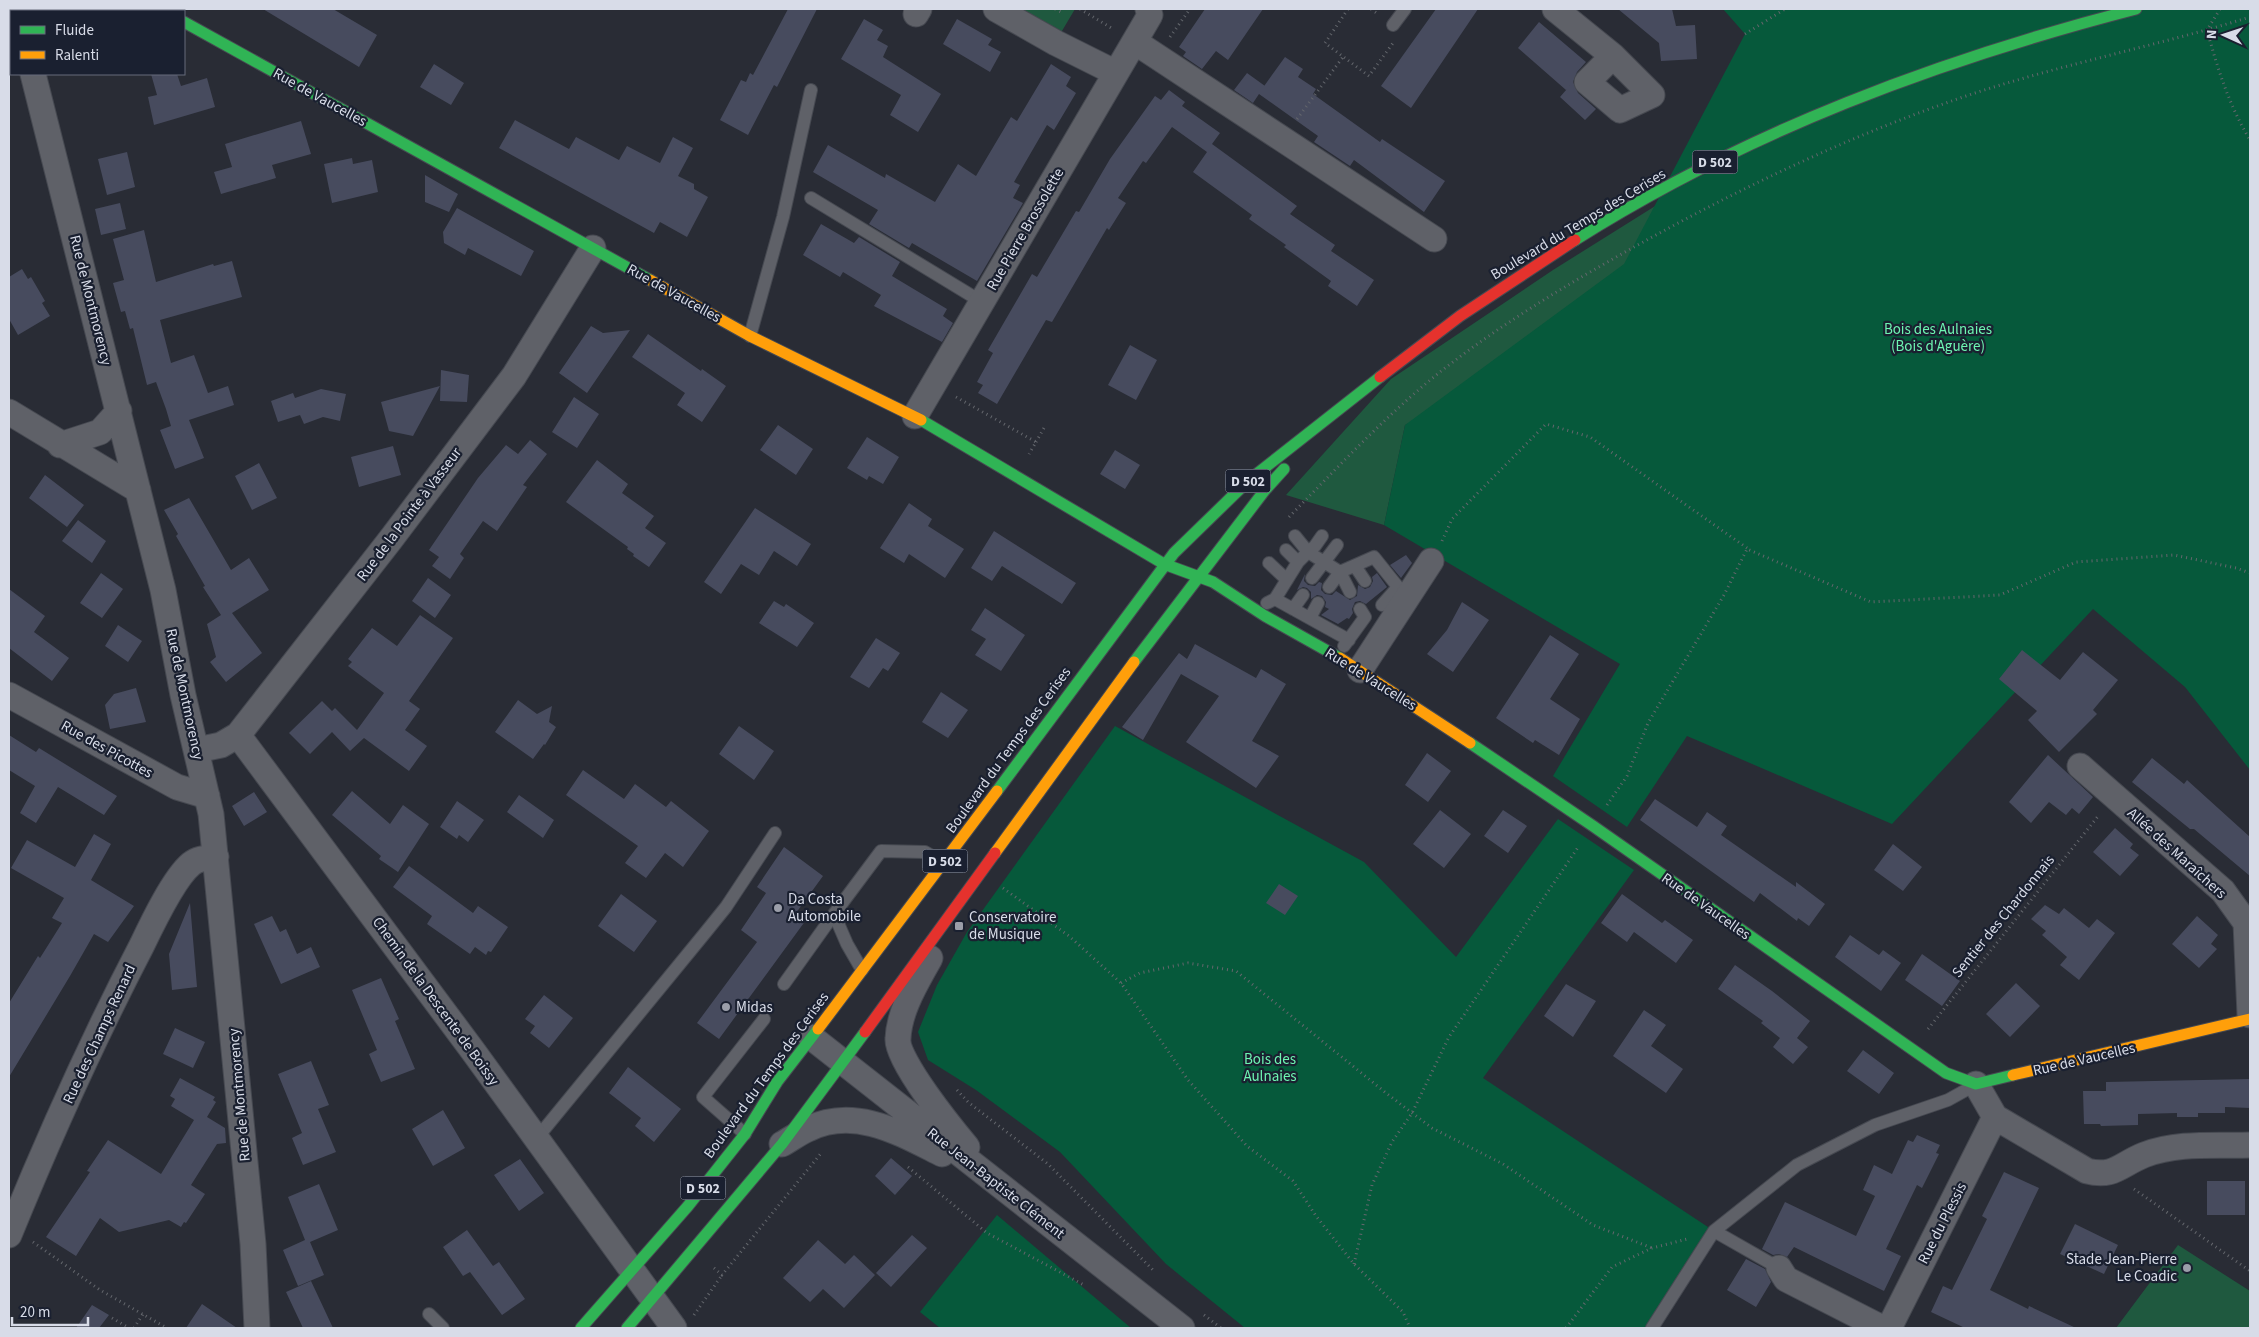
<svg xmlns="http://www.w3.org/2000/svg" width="2259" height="1337" font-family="'Source Sans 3',sans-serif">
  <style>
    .green { fill: #1f593f }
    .forest { fill: #06593b }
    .building { fill: #474b5e }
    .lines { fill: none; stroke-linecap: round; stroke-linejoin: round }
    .lane-casing { stroke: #464951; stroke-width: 14 }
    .street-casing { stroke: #464951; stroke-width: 27 }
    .fast-casing { stroke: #464951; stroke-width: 13 }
    .slow-casing { stroke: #464951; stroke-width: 13 }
    .jam-casing { stroke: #464951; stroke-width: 13 }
    .path { stroke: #64676d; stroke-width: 3; stroke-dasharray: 1 4; stroke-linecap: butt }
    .lane { stroke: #5f6168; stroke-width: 12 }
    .street { stroke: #5f6168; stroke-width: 25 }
    .fast { stroke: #30b455; stroke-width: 11 }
    .slow { stroke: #ff9f0a; stroke-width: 11 }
    .jam { stroke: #e5322d; stroke-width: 11 }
    .poi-dot { fill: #9b9ea9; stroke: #1a2030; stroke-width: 2 }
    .labels { text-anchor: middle; stroke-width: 4.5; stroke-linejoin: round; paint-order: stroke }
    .shield { fill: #1a2030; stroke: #9fa4b1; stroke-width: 1 }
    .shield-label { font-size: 14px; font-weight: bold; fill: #d8dce8 }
    .street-label { font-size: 15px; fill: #d8dce8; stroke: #1a2030 }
    .park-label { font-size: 15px; fill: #6ef5b2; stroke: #1a2030 }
    .poi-label { font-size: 15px; fill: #d8dce8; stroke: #1a2030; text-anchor: start }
  </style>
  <rect width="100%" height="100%" fill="#292c35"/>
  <path class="green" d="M996,9H1075L1059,36Z
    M2250,9L1405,425L1384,525L1286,495L1391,379L1553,270L1668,198Z
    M2178,1245L2250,1291V1328H2116Z"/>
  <path class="forest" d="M1723,9H2250V770L2185,687L2093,609L1892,824L1687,736L1627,827L1553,776L1620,664L1384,525L1405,425L1624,264L1745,34Z
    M1115,726L1364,862L1456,957L1558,819L1634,870L1483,1078L1714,1231L1652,1328H1245L1166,1264L1060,1152L976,1090L928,1060L918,1032L937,985L967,932Z
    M997,1215L1131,1328H940L920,1312Z"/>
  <path class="building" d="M263,9H333L377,35L359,67Z
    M788,9H817L777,87L774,85L748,135L720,120L741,80L746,82L750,73L753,75Z
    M1205,9H1263L1228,60L1216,51L1202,69L1183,56L1186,52L1179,47Z
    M1436,9H1478L1411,108L1381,86Z
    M1618,9H1672L1676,26L1695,25L1697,59L1661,61L1659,43Z
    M864,19L883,30L877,40L888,46L883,57L941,94L918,132L890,115L901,95L841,59Z
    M957,19L992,39L988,45L1001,52L990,72L943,44Z
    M1539,22L1586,62L1577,72L1573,82L1566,90L1518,48Z
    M1285,57L1303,69L1298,77L1316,89L1313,94L1380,142L1382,139L1445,181L1424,212L1354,160L1350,166L1314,142L1318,136L1259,94L1253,103L1234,90L1247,73L1265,86L1262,89Z
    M434,64L464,83L451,105L420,87Z
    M1051,64L1071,77L1066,86L1076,93L1054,130L1047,125L1014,182L1020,185L1013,198L1023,203L977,281L912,243L909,248L869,224L878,210L813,172L828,145L885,178L886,174L935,202L958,164L976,176L1011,117L1017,121Z
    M151,74H177L181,86L207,78L215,107L154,125L148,97L157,95Z
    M1573,82L1578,93L1596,109L1585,120L1560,97Z
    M1169,90L1185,102L1182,106L1220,133L1212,144L1297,206L1290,214L1335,245L1331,251L1374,280L1357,306L1328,286L1331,281L1284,247L1286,245L1249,219L1252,215L1193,172L1207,152L1172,127L1146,163L1143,161L1118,198L1126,203L1109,230L1107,228L1052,322L1046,320L997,404L978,393L983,385L977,382L993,353L988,350L1032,274L1037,277L1076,211L1079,212L1110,159L1155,96L1161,100Z
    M515,120L569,149L576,137L619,160L627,146L660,163L673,137L693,148L678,176L694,184V189L708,197L687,237L660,222L654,233L499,148Z
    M301,121L311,154L272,165L276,178L221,194L214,172L232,167L225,144Z
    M127,152L135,187L107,195L98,159Z
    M352,158L353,164L372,160L378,192L332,203L324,164Z
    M425,175L458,194L449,212L425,202Z
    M120,203L126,229L101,235L95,209Z
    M457,208L534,251L521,276L468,248L465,255L444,243L443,232Z
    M821,224L854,243L859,237L900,262L892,276L947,309L943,316L953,323L942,342L874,306L881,295L843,272L840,277L803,255Z
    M144,230L156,282L213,264L214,266L232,261L242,297L160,320L171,363L194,355L208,393L228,386L234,405L189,420L204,458L175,469L160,430L171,426L166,409L156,382L147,385L133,328L130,329L125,311L121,312L113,283L124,280L113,239Z
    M22,269L28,279L31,277L45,301L42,303L50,316L18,335L9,319V277Z
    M591,326L603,333L630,330L587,393L559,373Z
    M648,334L701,371L702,369L726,386L702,422L677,405L685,393L632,357Z
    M1130,345L1157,360L1136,400L1108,385Z
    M441,370L469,375L467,402L440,401Z
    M440,386L413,436L389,431L381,402Z
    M321,389L346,394L340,421L323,417L304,424L300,415L278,422L271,401L293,393L295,398Z
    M574,397L599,414L577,448L552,432Z
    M778,425L813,449L796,475L760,450Z
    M867,437L899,457L883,484L869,476L867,480L847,468Z
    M530,440L547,454L523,485L527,487L497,531L483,521L460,554L464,558L450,579L432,566L439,557L429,550L478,478L506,445L518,454Z
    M393,446L401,475L359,487L351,457Z
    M1115,450L1140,465L1125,489L1100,474Z
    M597,460L628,484L622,493L654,516L645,528L666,543L649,567L633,556L634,554L627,549L628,547L566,502Z
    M259,463L277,498L252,510L235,476Z
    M45,475L84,505L67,527L29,498Z
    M189,498L231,570L249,558L269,590L232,613L262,653L226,682L210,662L216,657L207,624L221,615L203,587L205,586L176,536L178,534L164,510Z
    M909,503L932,519L928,526L964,549L945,578L909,554L904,563L880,548Z
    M755,508L811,544L797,566L774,551L759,575L741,564L721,594L704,582Z
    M78,520L106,541L92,563L62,541Z
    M994,531L1076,583L1062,604L1002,566L992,581L971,568Z
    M1406,555L1412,563L1401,578L1390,565Z
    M101,573L123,589L102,618L80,603Z
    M1377,573L1387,587L1366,604L1360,601L1355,602L1352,609L1353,613L1349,619L1347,618L1338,624L1321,615L1329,609L1325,607L1326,602L1322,596L1317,595L1311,599V592L1307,588L1303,587L1297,590L1305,574L1304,581L1308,585L1315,586L1319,582L1322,583L1321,590L1325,594L1332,595L1336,591L1350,600L1357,596L1358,585L1365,589L1370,587L1373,581L1372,577Z
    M428,578L451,595L435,618L412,601Z
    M9,589L45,616L34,632L69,658L52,681L9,648Z
    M774,601L784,607L786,604L814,623L797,647L759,623Z
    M1462,602L1489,620L1453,672L1427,654L1447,630Z
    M985,608L1025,635L1001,671L975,655L986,639L971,630Z
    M420,615L453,638L409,701L420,709L405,730L427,746L409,771L364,738L350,751L332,732L310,754L289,733L322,701L332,711L335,708L357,730L384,693L348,666L352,662L348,659L372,628L397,646Z
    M118,625L142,641L128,662L105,646Z
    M1550,635L1579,654L1550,699L1580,719L1559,755L1535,740L1533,743L1496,718Z
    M876,638L900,653L888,671L883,668L869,688L850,677Z
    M1195,644L1256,678L1261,669L1286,684L1252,741L1279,756L1256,788L1186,742L1219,696L1181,674L1143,740L1122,727L1179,653L1187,659Z
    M2022,650L2060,680L2083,652L2118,680L2093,710L2097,714L2059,752L2028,720L2037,711L1999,679Z
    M136,688L146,722L110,729L105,705L114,694Z
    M941,692L968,710L948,738L922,722Z
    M518,700L537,714L552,706L549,722L556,727L545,745L544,744L533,759L495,732Z
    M739,726L774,751L754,780L719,754Z
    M9,735L36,752L39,748L117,796L104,815L58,787L36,823L20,813L35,786L9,770Z
    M1427,753L1451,771L1428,802L1405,785Z
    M2048,755L2093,797L2079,814L2072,808L2066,815L2049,802L2031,823L2009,802Z
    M2152,758L2184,784L2187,780L2250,837V876L2194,829H2190L2132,782Z
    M583,770L624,799L635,784L666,807L671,801L709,831L683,867L665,853L646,878L625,863L638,846L566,795Z
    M352,791L390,824L403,805L429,824L398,872L379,859L381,856L332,815Z
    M254,792L267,812L244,826L232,806Z
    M519,795L554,820L543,838L507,812Z
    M1655,799L1697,827L1707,812L1727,826L1721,835L1796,887V882L1825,904L1809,926L1798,918L1797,921L1760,893L1754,902L1640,820Z
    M457,801L484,820L468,842L459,835L457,839L440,827Z
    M1440,810L1471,834L1444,868L1413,844Z
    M1503,810L1527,826L1508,853L1484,836Z
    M2115,828L2133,844L2130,848L2139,855L2120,876L2093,852Z
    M94,834L111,844L91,880L134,906L108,942L94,934L70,976L9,1077V1003L38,956L40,958L62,923L52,918L64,898L11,868L27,840L75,867Z
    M1893,844L1922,867L1903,891L1874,870Z
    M784,847L823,876L796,913L806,920L719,1039L697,1023L757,942L741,930L766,893L757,887Z
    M409,866L473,913L478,906L508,927L491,952L488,951L486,955L475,947L470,954L427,924L432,916L393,887Z
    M1279,884L1298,896L1285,915L1266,903Z
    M621,894L657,921L634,952L598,926Z
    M1622,894L1662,923L1665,920L1693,940L1676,963L1634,932L1627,942L1601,923Z
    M190,903L197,987L172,990L169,954Z
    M2045,905L2059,914L2064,908L2089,928L2097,919L2115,933L2079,980L2060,965L2067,957L2042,935L2046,931L2031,919Z
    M272,916L280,932L286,929L297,954L311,947L320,967L281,984L254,924Z
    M2197,916L2218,935L2211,944L2217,949L2199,968L2172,944Z
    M1850,935L1879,955L1883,950L1901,963L1881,991L1835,957Z
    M1922,954L1960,981L1942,1006L1905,980Z
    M1735,965L1772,991L1810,1021L1797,1038L1808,1047L1793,1064L1773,1047L1780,1038L1761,1023L1763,1021L1718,989Z
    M381,978L399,1019L395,1021L415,1069L381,1082L369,1054L377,1050L352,990Z
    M2016,983L2040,1006L2010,1037L1986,1014Z
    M1566,984L1596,1001L1573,1037L1544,1016Z
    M544,995L573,1018L549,1048L530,1033L535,1026L525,1019Z
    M1644,1010L1666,1025L1651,1046L1683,1069L1666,1093L1613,1056Z
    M175,1028L205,1042L193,1068L163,1054Z
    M1863,1050L1894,1073L1879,1094L1847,1071Z
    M311,1061L329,1105L318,1109L336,1152L303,1165L292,1138L302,1133L278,1074Z
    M628,1067L681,1109L654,1142L635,1126L641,1118L609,1093Z
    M180,1078L215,1097L213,1100L216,1102L207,1117L225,1128L226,1143L217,1144L191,1185L205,1194L186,1223L184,1222L181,1227L169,1220L119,1232L100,1218L76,1256L46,1237L90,1172L87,1171L108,1140L161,1174L194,1120L171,1106L175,1099L170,1096Z
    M2250,1079V1108L2225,1107V1113H2198V1117H2177V1113L2138,1114V1125L2101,1126L2100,1124H2084L2083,1091H2106V1082Z
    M443,1110L465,1148L433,1166L412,1129Z
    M1917,1135L1940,1145L1936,1153L1939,1154L1922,1188L1917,1185L1886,1249L1901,1256L1884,1291L1794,1247L1787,1257L1779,1254L1773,1255L1762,1249L1785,1202L1856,1236L1875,1196L1863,1190L1874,1165L1892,1174L1908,1140L1913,1142Z
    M891,1158L912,1176L895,1195L875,1176Z
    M520,1159L544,1193L519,1211L494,1175Z
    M2004,1172L2039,1188L1990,1290L2028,1309L2029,1306L2076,1328H1965L1931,1312L1943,1286L1952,1290L1987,1219L1982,1216Z
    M2207,1181H2245V1215H2207Z
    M319,1184L338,1230L310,1242L324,1275L298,1286L283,1250L305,1240L288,1197Z
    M2075,1224L2118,1245L2104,1274L2060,1254Z
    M467,1230L493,1266L499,1262L525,1299L502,1315L470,1272L463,1276L443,1247Z
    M912,1235L927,1248L891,1287L876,1273Z
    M818,1240L845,1264L854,1255L875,1275L844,1308L823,1289L810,1302L783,1278Z
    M1746,1259L1765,1269L1771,1282L1756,1307L1727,1290Z
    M311,1281L333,1328H303L286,1292Z
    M202,1304L237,1328H186Z
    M92,1305L109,1315L99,1328H76Z"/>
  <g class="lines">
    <defs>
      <path id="lane" d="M1393,25L1405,9
        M811,198L982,302
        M750,336L783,217L811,90
        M1295,536L1308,552L1315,546L1322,536
        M1286,550L1298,562
        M1269,563L1287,580
        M1355,566L1365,581
        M1312,578L1337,545
        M1329,587L1340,572L1374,557L1398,587L1382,605
        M1275,599L1298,562L1308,552L1340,572L1350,592
        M1267,603L1275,599L1349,640
        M1293,609L1303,595
        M1310,618L1318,603
        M1344,646L1365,617L1360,609
        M862,970L847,944L834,914L881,851L925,852L944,863
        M784,984L834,914
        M745,1134L703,1097L764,1019
        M537,1138L705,933L726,907L775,833
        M1714,1231L1779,1268
        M429,1314L443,1328
        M1652,1328L1714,1231L1797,1165L1875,1125L1948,1100L1975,1085"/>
      <path id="street" d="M17,9V11
        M160,9L164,11
        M996,9L1056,43L1116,73
        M1555,9L1613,56L1652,95L1620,110L1587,82L1613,56
        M916,14L919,9
        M1135,42L1434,239
        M33,74L163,590L183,695L211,814L253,1244L257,1328
        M9,412L138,490
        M915,416L1150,15L1148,9
        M60,445L100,432L119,411
        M1360,670L1431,561
        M9,695L177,787L207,796
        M238,735L473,1051L674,1328
        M197,750L221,745L238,735L391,539L514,376L593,248
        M2080,766L2223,891L2246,923L2250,1015
        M930,958C917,982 899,1010 898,1039C896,1060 952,1129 967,1147
        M811,1037L1182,1328
        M1976,1084L1995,1117L2087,1171C2114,1178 2121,1164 2144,1155C2177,1142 2215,1146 2250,1145
        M782,1144C791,1139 799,1133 808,1129C855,1106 900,1133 942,1154
        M9,1235C49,1137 93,1039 142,945C152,924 174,878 191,864C198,858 207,858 216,857
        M1779,1268L1786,1279L1882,1328
        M1889,1328L1995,1117"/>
      <path id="fast" d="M184,22L650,280
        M1575,240C1748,131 1939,60 2136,9
        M921,420L1164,564L1213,582L1265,616L1340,658
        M1134,662L1265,490L1284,469
        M1470,743L1593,826L1946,1073L1976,1084L2013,1075
        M997,791L1174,553L1249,480L1380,377
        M581,1328L688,1206L745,1134L777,1082L818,1029
        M627,1328L782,1144L865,1032"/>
      <path id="slow" d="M650,280L750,336L921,420
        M1340,658L1470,743
        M995,853L1134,662
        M818,1029L997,791
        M2013,1075L2250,1019"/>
      <path id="jam" d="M1380,377L1460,316L1575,240
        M865,1032L995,853"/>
    </defs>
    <use href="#lane" class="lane-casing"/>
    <use href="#street" class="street-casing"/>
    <use href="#fast" class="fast-casing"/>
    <use href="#slow" class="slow-casing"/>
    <use href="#jam" class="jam-casing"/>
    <path class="path" d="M1055,9L1063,13
      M1080,9L1113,29
      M1348,9L1325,43L1369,76L1393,43
      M1371,9L1378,14
      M2220,9L2207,30C2218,70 2229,105 2250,140
      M1745,34L1785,9
      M1170,37L1190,9
      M1297,119L1343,57
      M956,397L1036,442L1029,454
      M1036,442L1044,428
      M1289,517C1339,466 1388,413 1445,368C1507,320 1576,279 1645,241C1752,182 1863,130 1978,92C2068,63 2160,45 2250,17
      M1442,541L1452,519L1546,424L1590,437L1747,548
      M1607,805L1627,776L1648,723L1724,595L1747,549L1871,602L2000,595L2076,562L2174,555L2236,568L2250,573
      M1003,888L1069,936L1121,983L1188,1080L1247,1146L1293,1181L1316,1216L1354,1264L1403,1312L1410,1328
      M1121,983L1140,973L1188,963L1236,971L1386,1093L1432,1128L1503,1164L1593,1225L1652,1248
      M1928,1029L2099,815
      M957,1090L968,1102L1048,1164L1154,1271
      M908,1167L987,1233L1084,1285
      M2134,1189L2250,1271
      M33,1242L100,1290L167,1328
      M1354,1264L1372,1185L1392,1142L1412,1113L1449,1037L1579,846
      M714,1268L722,1275L822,1152
      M694,1315L722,1275
      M1204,1315L1221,1328
      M112,1318L129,1328
      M134,1328L143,1314
      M1566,1328L1612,1267L1652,1248L1687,1239"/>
    <use href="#lane" class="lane"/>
    <use href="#street" class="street"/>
    <use href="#fast" class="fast"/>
    <use href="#slow" class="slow"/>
    <use href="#jam" class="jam"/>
  </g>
  <g class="poi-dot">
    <circle cx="778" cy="908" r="5"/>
    <rect x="954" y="921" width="10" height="10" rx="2.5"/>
    <circle cx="726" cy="1007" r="5"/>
    <circle cx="2187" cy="1268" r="5"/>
  </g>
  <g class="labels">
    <g class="shield">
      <rect x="1692.5" y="150.5" width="45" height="23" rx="4"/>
      <rect x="1225.5" y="469.5" width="45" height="23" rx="4"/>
      <rect x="922.5" y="849.5" width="45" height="23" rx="4"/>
      <rect x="680.5" y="1176.5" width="45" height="23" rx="4"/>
    </g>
    <g class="shield-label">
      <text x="1715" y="167">D 502</text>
      <text x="1248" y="486">D 502</text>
      <text x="945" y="866">D 502</text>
      <text x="703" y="1193">D 502</text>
    </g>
    <g class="street-label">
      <text transform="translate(320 97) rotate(29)" y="5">Rue de Vaucelles</text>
      <text transform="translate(1578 224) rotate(-31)" y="5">Boulevard du Temps des Cerises</text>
      <text transform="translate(1025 229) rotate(-60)" y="5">Rue Pierre Brossolette</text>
      <text transform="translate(674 293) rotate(29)" y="5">Rue de Vaucelles</text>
      <text transform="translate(91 300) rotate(76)" y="5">Rue de Montmorency</text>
      <text transform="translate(409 514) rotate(-53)" y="5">Rue de la Pointe à Vasseur</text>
      <text transform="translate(1371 679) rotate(32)" y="5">Rue de Vaucelles</text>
      <text transform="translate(185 694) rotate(78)" y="5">Rue de Montmorency</text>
      <text transform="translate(107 749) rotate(29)" y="5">Rue des Picottes</text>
      <text transform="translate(1008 750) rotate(-54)" y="5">Boulevard du Temps des Cerises</text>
      <text transform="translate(2177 853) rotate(42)" y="5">Allée des Maraîchers</text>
      <text transform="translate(1706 906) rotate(35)" y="5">Rue de Vaucelles</text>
      <text transform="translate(2003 916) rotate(-51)" y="5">Sentier des Chardonnais</text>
      <text transform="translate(436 1001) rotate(54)" y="5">Chemin de la Descente de Boissy</text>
      <text transform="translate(99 1034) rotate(-65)" y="5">Rue des Champs Renard</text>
      <text transform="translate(2084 1059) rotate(-13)" y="5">Rue de Vaucelles</text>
      <text transform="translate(766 1075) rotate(-54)" y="5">Boulevard du Temps des Cerises</text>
      <text transform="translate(239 1095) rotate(-95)" y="5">Rue de Montmorency</text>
      <text transform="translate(996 1183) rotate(38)" y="5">Rue Jean-Baptiste Clément</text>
      <text transform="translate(1942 1223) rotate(-63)" y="5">Rue du Plessis</text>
    </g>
    <g class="park-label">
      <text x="1938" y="334">Bois des Aulnaies<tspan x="1938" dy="17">(Bois d'Aguère)</tspan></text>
      <text x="1270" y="1064">Bois des<tspan x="1270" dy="17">Aulnaies</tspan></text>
    </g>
    <g class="poi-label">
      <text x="788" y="904">Da Costa<tspan x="788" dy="17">Automobile</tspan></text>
      <text x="969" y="922">Conservatoire<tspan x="969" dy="17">de Musique</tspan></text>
      <text x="736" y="1012">Midas</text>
      <text x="2177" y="1264" text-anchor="end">Stade Jean-Pierre<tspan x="2177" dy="17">Le Coadic</tspan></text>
    </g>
  </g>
  <rect width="2259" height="1337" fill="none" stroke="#d8dce8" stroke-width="20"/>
  <rect x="10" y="10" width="175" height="65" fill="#1a2030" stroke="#666b7a"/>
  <rect x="20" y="26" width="25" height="8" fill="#30b455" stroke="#666b7a"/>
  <text x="55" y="35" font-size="15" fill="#d8dce8">Fluide</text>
  <rect x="20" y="51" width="25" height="8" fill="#ff9f0a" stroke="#666b7a"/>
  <text x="55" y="60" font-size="15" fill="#d8dce8">Ralenti</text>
  <g transform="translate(2224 35) rotate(273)" stroke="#1a2030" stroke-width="4" paint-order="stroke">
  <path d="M0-4L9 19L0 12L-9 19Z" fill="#d8dce8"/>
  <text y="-8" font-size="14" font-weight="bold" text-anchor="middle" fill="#d8dce8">N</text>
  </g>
  <path d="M12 1317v8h76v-8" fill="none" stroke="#d8dce8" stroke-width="2.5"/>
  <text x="20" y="1317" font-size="15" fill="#d8dce8" stroke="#1a2030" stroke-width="4" paint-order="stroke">20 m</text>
</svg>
